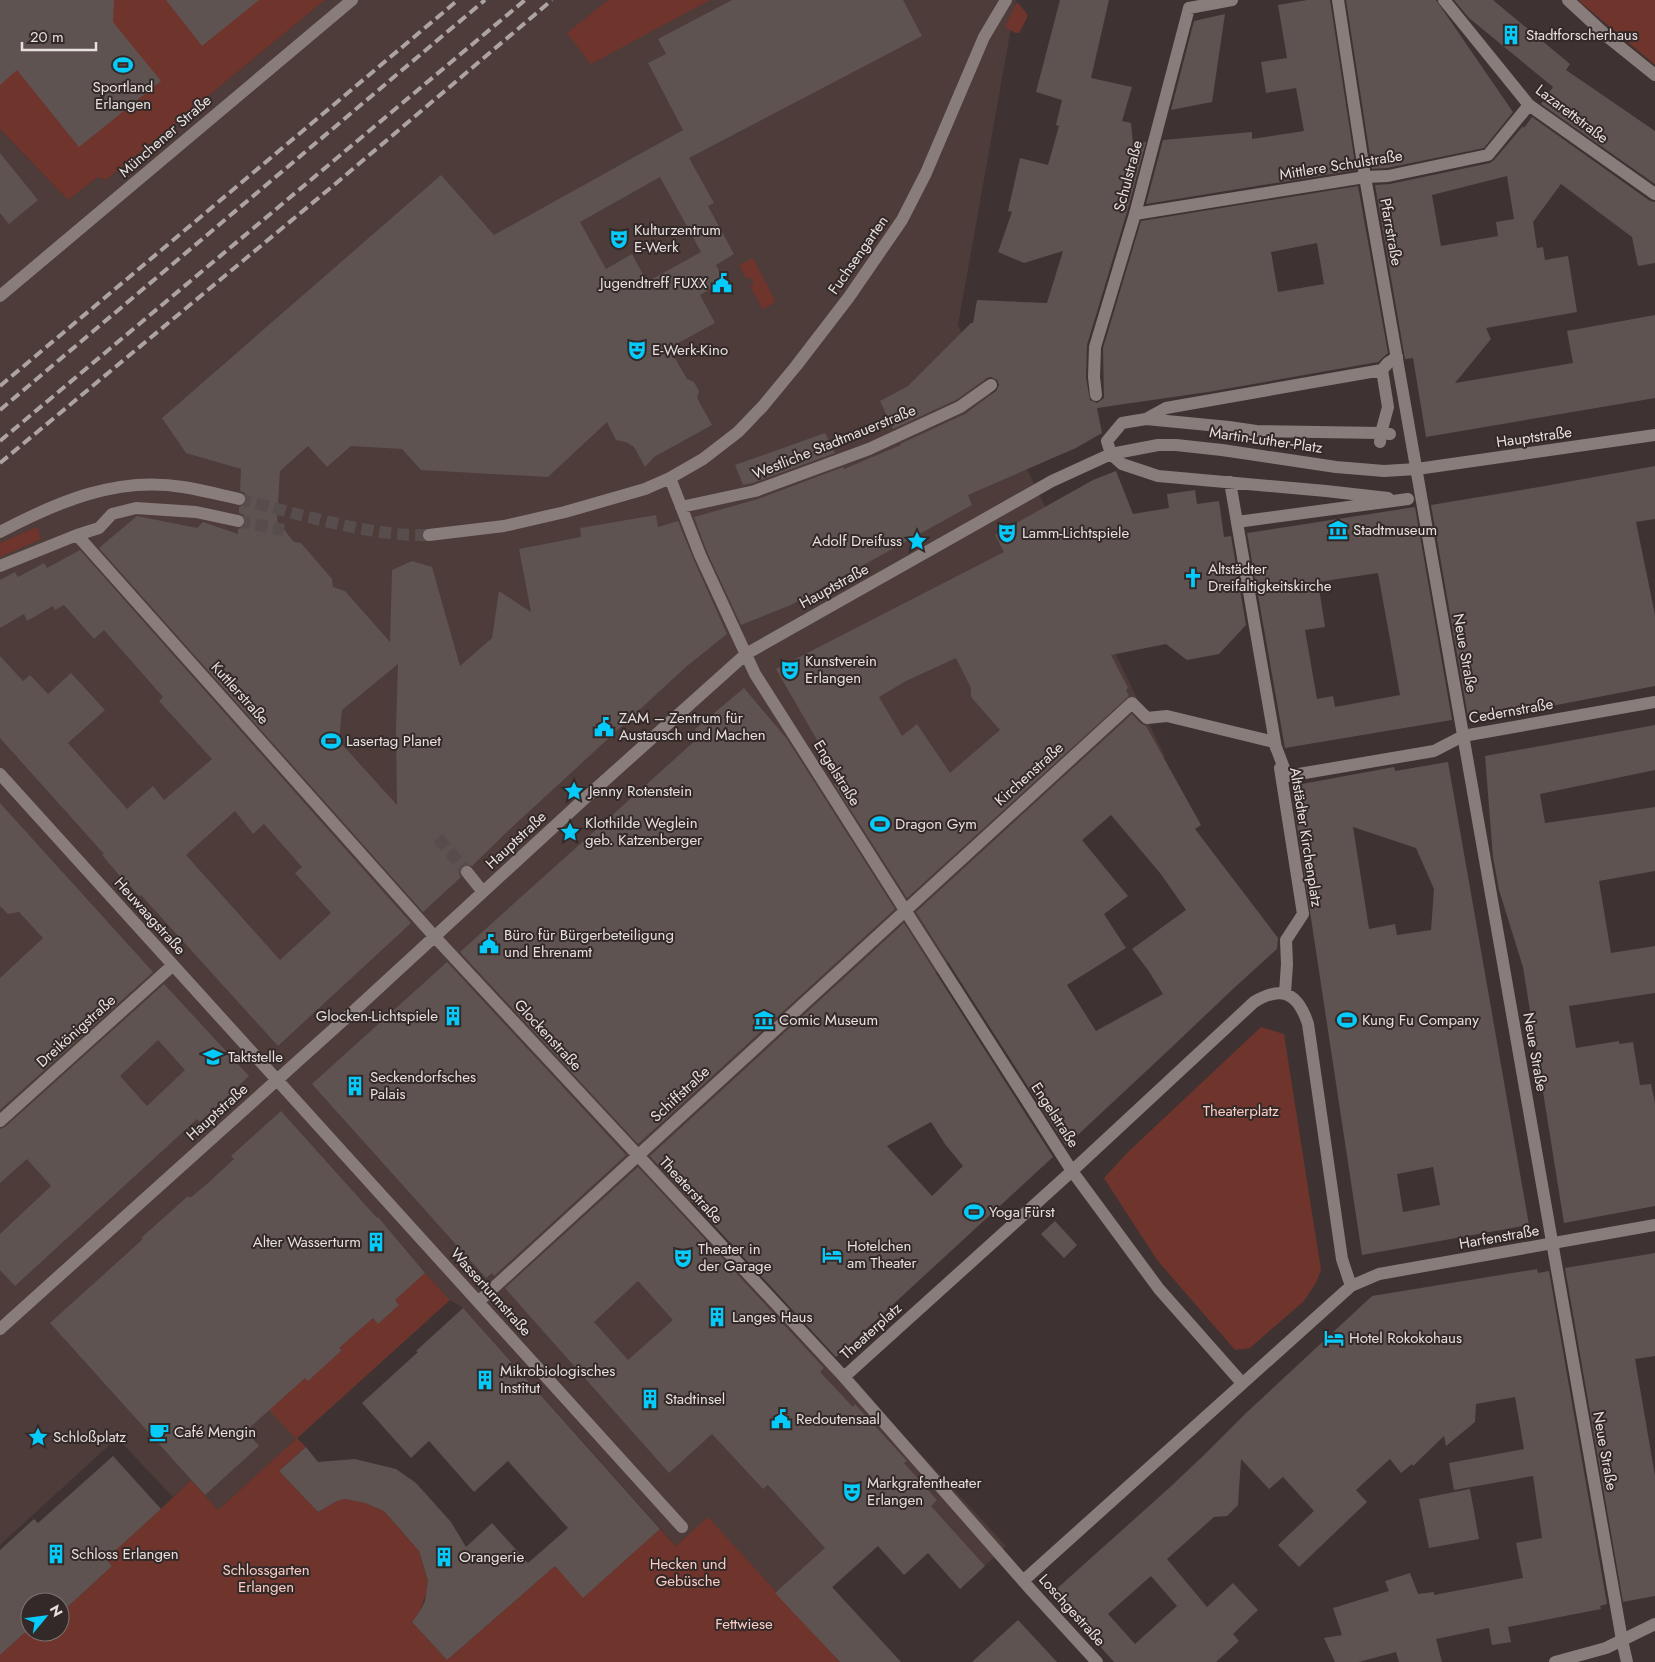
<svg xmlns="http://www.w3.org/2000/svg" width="1655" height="1662" font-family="Jost,sans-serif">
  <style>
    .built { fill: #4d3c39 }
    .green { fill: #6f342b }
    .building { fill: #5e5351; fill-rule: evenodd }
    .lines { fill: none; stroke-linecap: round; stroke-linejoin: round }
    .street-tunnel { stroke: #574d4c; stroke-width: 12; stroke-dasharray: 12 6; stroke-linecap: butt }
    .street { stroke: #897d7b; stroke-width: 12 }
    .secondary { stroke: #897d7b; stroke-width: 12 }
    .rail { stroke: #aca3a2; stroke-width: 4; stroke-dasharray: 10 5; stroke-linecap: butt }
    .labels { text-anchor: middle; stroke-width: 4; stroke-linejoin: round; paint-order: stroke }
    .poi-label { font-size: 15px; fill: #e7e0df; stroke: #332928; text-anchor: start }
    .street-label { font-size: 15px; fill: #e7e0df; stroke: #332928 }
    .park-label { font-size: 15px; fill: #facdc4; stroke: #332928 }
  </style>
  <rect width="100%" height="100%" fill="#3e3332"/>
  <path class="built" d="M325,0H1016L958,325L1165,757L690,1205L1006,1546L960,1589L928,1553L904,1575L878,1546L799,1618L708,1518L676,1546L463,1308L450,1300L218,1510L191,1480L173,1497L117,1438L0,1545V129L68,200L98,177L106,180Z"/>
  <path class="green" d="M0,0H325L106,180L98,177L68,200L0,129Z
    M608,0H710L591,64L567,33Z
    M1579,0H1655V65L1579,1Z
    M1017,2L1027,14V18L1019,33H1015L1005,27Z
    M753,258L776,302L763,309L750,286L754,284L750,277L747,279L739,265Z
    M37,527L41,539L0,557V543Z
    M1261,1027L1284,1034L1321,1270L1316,1283L1304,1301L1250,1348L1235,1350L1157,1260L1104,1178L1129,1151Z
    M425,1273L450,1300L297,1438L306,1447L279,1471L318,1512L337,1501L345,1499L365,1503L384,1511L419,1551L428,1581L427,1591L420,1611L412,1622L447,1660L555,1566L584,1597L660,1529L676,1546L708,1517L840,1662H0V1655L29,1629L30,1632L35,1636L40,1632H60V1614L112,1566L106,1559L161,1509L191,1480L218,1510L296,1439L269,1410L305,1378L308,1380L342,1350L339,1348L373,1318L378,1324L399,1305L395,1300Z"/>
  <path class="building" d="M0,0H114L113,22L161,81L79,147L17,70L0,85Z
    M166,0H259L202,46Z
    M732,0H903L922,36L689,158L714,203L708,206L734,254L716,265L724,281L700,295L715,323L669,348L687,379L694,382L699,391L697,398L712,425L654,457L645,467L634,447L626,442L616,440L607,422L548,477L421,470L402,449L351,446L327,467L308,446L280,471L277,521L294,542L301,543L332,579L333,587L345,591L390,642L392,570L412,561L432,567L460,666L492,638L499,591L531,612L519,549L581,537L580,528L656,515L658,527L678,521L693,558L727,634L687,666L509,830L472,866L466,864L462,866L459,873L461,877L423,912L99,548L137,516L197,528L203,522L238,534V529L244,527L246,522L244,515L239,513V507L245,505L247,500L245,493L240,491L241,469L186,453L162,418L441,175L494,235L683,130L648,63L666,54L658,39ZM660,177L701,252L647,282L632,254L606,269L580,222ZM398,664L396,730L397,805L339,741L342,710Z
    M1060,0H1109L1091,78L1132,87L1122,121L1131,123L1133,143L1146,142L1127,212L1087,345L1086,378L1090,400L1097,403L1104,398L1103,348L1141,221L1358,186L1388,353L1378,362L1208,392L1097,408L1102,433L1076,448L968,495L972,505L791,605L741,625L707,552L694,517L758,499L843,467L844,469L901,445L900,444L965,414L996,391L999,385L997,380L991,377L987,378L956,400L893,429L880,401L908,386L971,323H973L977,300L1047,303L1063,251L1024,263L998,252L1012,212L1008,211L1020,158L1048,165L1059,126L1056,125L1062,100L1036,92ZM1317,243L1324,284L1278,292L1271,252Z
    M1307,0H1330L1356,170L1146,204L1163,140L1252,132V139L1304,131L1296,88L1266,93L1261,62L1287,58L1278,5Z
    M1346,0H1436L1513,112L1484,148L1387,168L1372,169Z
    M1454,0H1493L1570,64L1566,70L1655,131V184L1541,104L1553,87L1469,18Z
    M1225,14L1212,102L1171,110L1194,21Z
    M1532,117L1650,201L1655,202V263L1638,266L1632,237L1561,184L1533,222L1537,248L1543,247L1545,260L1568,256L1577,312L1486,328L1491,339L1455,383L1573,363L1567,331L1655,315V398L1426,437L1413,358L1405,359L1375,185L1390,184L1490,163L1494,160L1523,126L1524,128ZM1507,176L1514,219L1496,222L1498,236L1441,246L1432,195Z
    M0,153L38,200L9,224L0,213Z
    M825,433L835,453L753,483L743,485L735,465Z
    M1655,466V519L1636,522L1655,615V686L1536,709L1535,705L1468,717L1431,505L1545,486Z
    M1116,471L1133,514L1169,508L1167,494L1195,490L1197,504L1219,501L1224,537L1231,536L1246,625L1219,654L1187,660L1166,644L1111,655L1128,688L1126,690L1129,696L907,898L834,784L840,780L776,669L1004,552L995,535L1093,480ZM956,658L971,688V697L1000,730L950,773L917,724L902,736L879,697L906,681Z
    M1415,507L1452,720L1285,748L1247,533ZM1378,573L1400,695L1335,707L1333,696L1317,699L1305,630L1325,627L1318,582Z
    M80,550L411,923L278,1046L141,895L139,896L126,881L125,882L102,855L104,854L0,738V656L23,681L30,675L48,694L71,673L105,710L68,743L127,809L153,786L164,800L212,759L159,701L163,697L104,630L94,639L64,605L55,610L53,606L27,621L24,614L0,628V580L15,572L18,577L44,563L47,568ZM235,811L253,834L264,824L302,867L295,873L331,913L280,960L186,855Z
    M744,688L787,739L895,909L638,1144L460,952L698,738L695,729Z
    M1132,714L1141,724L1146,726L1201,825L1195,829L1278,938L1277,949L1234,988L1173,1046L1066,1146L916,912ZM1111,815L1160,873L1186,910L1132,949L1148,970L1163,994L1096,1031L1067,985L1126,948L1104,914L1128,896L1082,840Z
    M1655,725V770L1540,794L1545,823L1655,807V871L1599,881L1611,953L1655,946V993L1569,1006L1576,1048L1619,1041V1044L1633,1042L1640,1085L1651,1084L1655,1103V1206L1564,1223L1523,967L1499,890L1493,857L1485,756Z
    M1448,762L1529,1225L1362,1255L1291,786L1394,767L1395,771ZM1353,827L1416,848L1434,889L1431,930L1397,935L1395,924L1369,929ZM1433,1167L1440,1205L1403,1212L1397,1174Z
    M0,803L153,972L0,1110V978L43,938L19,912L8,914L0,906Z
    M904,923L1053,1157L836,1357L650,1156ZM931,1122L945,1144L963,1166L932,1196L887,1146Z
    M447,962L626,1155L494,1276L492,1273L486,1278L312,1084Z
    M164,984L249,1076L200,1122L197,1119L15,1286L0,1270V1234L51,1186L27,1159L0,1183V1129L5,1127ZM158,1040L185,1070L147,1106L120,1076Z
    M281,1111L377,1218L378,1217L425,1273L395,1300L399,1305L378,1324L373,1318L339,1348L342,1350L308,1381L305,1378L246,1431L259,1446L205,1495L50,1323L143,1239L141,1238L188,1196L190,1198L208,1183L234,1159L231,1156Z
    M638,1167L824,1368L820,1372L853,1407L855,1404L907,1461L904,1463L937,1500L931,1506L985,1566L960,1589L928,1553L904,1575L878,1546L832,1587L901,1662H840L775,1593L825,1548L768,1485L763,1489L712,1434L669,1473L505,1288ZM638,1281L673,1320L628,1360L594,1322Z
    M1055,1221L1077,1245L1064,1258L1041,1234Z
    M1655,1253V1356L1635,1359L1655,1476V1596L1623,1602L1565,1268Z
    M1537,1269L1538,1273L1549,1271L1607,1604L1600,1606L1601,1609L1508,1627L1511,1642L1492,1645L1489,1628L1436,1639L1442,1662H1399L1396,1652L1359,1662H1335L1324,1638L1342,1635L1333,1608L1389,1591L1385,1581L1410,1573L1418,1594L1434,1592V1595L1523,1578L1516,1543L1542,1538L1533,1476L1454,1490L1449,1463L1524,1449L1515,1397L1476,1404L1475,1422L1446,1446L1444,1436L1413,1466L1412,1464L1401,1473L1390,1459L1356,1490L1367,1502L1299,1567L1278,1545L1314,1511L1283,1477L1269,1489L1241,1459L1238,1505L1227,1516L1214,1517L1167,1559L1207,1607L1233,1583L1258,1610L1233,1634L1239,1641L1216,1662H1114L1052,1593L1168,1489L1203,1456L1245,1414L1372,1296ZM1151,1576L1177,1606L1135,1644L1108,1614Z
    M463,1308L660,1529L583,1598L555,1566L447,1660L412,1622L420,1611L425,1601L428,1581L419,1551L384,1511L365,1503L345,1499L337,1501L318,1512L279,1471L306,1447L318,1462L355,1459L396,1469L416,1483L451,1522L466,1547L492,1523L528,1563L568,1528L508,1461L474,1492L429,1441L411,1458L362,1403L418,1352L416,1351Z
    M113,1456L161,1509L106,1559L112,1566L60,1614V1602H30V1630L29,1629L0,1655V1550L34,1519L38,1523Z
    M1470,1489L1479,1539L1429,1548L1419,1499Z
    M1018,1620L1057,1662H972L996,1640Z"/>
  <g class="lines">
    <path class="street-tunnel" d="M239,499C297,513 370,537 429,535
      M238,521L284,530
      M438,838L467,872"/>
    <path class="street" d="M1444,0L1529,105L1655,194
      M1568,0L1609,38L1655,75
      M1135,214L1365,177L1388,176L1488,155L1529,105
      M0,296L352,0
      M1096,395L1094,377L1095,347L1135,214L1189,8L1232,0
      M1146,419L1166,408L1382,370
      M1380,442L1381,433L1388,407L1382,370L1388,363L1397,357
      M670,478L700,555L755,674L905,910L1072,1171L1159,1289L1242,1383
      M1230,482L1276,748
      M1388,498L1326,491L1158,476L1122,464L1111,454L1107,441L1122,423L1146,419L1229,427L1256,431L1381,433L1390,434
      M681,507L755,491L869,449L960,407L991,385
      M1237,522L1408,499
      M0,532C57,502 117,476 183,487C202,490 221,495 239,499
      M77,535L99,528L112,514L136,508L196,512L238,521
      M429,535L504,526L565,512L645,489L670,478L703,459L738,432L763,406L796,366L849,297L902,220L926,173L984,37L1006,0
      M0,566L77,535L434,936L844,1377L1032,1591L1097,1662
      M1280,768L1303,914L1286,940L1287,964L1285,993
      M0,774L682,1527
      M467,872L483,892
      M0,1121L173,965
      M478,1302L1132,703L1147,718L1167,716L1274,742L1287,776L1434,751L1463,736L1655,702
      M0,1329L357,1008L583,800L746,654L1052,481L1111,454L1158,445H1176L1222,450L1336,467L1384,471L1417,469
      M844,1377L1072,1171L1254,1002C1282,985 1298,993 1308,1024L1342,1259L1351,1286
      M1023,1581L1351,1286L1379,1274L1655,1225
      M1555,1662L1606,1648L1655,1624"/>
    <path class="secondary" d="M1338,0L1365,177L1622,1640L1627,1662
      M1417,469L1655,435"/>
    <path class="rail" d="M0,386L458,0
      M0,410L485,0
      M0,441L525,0
      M0,463L334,185L552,0"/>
  </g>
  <defs>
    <symbol id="building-bare" viewBox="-9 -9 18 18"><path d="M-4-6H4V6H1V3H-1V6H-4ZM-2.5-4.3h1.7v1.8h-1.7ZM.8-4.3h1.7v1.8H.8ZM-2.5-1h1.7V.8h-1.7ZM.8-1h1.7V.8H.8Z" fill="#04cbf9" stroke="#332928" stroke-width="2.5" paint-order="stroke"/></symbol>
    <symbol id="stadium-bare" viewBox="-9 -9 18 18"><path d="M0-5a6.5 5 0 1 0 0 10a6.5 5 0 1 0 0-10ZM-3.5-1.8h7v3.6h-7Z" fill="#04cbf9" stroke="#332928" stroke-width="2.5" paint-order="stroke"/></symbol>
    <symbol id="theatre-bare" viewBox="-9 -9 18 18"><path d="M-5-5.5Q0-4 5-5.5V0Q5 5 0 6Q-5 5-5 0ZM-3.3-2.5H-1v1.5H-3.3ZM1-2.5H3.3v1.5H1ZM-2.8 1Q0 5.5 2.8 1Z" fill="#04cbf9" stroke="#332928" stroke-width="2.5" paint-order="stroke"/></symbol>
    <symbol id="civic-bare" viewBox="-9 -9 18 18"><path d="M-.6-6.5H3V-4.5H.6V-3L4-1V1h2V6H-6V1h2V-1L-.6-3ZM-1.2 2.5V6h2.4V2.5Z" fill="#04cbf9" stroke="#332928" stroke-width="2.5" paint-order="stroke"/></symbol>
    <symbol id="museum-bare" viewBox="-9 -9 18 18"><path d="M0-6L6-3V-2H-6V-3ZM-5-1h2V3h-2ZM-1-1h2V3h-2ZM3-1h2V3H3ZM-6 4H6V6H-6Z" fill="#04cbf9" stroke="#332928" stroke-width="2.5" paint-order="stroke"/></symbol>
    <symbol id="sight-bare" viewBox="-9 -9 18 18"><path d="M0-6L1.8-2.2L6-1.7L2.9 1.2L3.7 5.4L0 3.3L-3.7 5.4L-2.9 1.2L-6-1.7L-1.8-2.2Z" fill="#04cbf9" stroke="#332928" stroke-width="2.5" paint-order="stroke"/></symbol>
    <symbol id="church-bare" viewBox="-9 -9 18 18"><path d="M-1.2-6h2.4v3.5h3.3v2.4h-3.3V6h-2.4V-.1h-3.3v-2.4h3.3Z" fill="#04cbf9" stroke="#332928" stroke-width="2.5" paint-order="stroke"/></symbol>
    <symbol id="school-bare" viewBox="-9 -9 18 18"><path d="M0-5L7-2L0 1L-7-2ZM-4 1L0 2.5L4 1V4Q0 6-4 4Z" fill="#04cbf9" stroke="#332928" stroke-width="2.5" paint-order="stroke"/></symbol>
    <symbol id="hotel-bare" viewBox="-9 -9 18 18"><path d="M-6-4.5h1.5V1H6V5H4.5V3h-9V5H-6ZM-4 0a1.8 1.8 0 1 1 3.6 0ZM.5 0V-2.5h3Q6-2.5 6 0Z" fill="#04cbf9" stroke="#332928" stroke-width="2.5" paint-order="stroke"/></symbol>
    <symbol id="cafe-bare" viewBox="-9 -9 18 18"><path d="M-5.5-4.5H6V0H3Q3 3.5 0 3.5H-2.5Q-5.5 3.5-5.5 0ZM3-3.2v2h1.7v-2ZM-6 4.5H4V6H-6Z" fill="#04cbf9" stroke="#332928" stroke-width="2.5" paint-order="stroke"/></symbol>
  </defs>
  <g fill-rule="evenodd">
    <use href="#building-bare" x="1497" y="21" width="28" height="28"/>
    <use href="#stadium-bare" x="109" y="51" width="28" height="28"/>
    <use href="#theatre-bare" x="605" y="225" width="28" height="28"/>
    <use href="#civic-bare" x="708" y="269" width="28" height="28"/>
    <use href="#theatre-bare" x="623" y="336" width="28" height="28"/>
    <use href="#museum-bare" x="1324" y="516" width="28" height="28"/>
    <use href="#theatre-bare" x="993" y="519" width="28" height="28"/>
    <use href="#sight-bare" x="903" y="527" width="28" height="28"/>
    <use href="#church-bare" x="1179" y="564" width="28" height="28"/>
    <use href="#theatre-bare" x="776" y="656" width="28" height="28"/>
    <use href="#civic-bare" x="590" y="713" width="28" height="28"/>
    <use href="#stadium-bare" x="317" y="727" width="28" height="28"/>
    <use href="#sight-bare" x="560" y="777" width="28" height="28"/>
    <use href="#stadium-bare" x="866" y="810" width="28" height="28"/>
    <use href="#sight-bare" x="556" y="818" width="28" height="28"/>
    <use href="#civic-bare" x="475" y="930" width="28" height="28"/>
    <use href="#building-bare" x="439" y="1002" width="28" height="28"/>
    <use href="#museum-bare" x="750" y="1006" width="28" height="28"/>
    <use href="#stadium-bare" x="1333" y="1006" width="28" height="28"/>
    <use href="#school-bare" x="199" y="1043" width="28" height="28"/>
    <use href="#building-bare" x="341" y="1072" width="28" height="28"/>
    <use href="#stadium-bare" x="960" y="1198" width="28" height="28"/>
    <use href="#building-bare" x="362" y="1228" width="28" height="28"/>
    <use href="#hotel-bare" x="818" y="1241" width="28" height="28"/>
    <use href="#theatre-bare" x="669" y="1244" width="28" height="28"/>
    <use href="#building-bare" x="703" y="1303" width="28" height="28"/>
    <use href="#hotel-bare" x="1320" y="1324" width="28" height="28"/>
    <use href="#building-bare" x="471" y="1366" width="28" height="28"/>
    <use href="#building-bare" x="636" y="1385" width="28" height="28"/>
    <use href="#civic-bare" x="767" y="1405" width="28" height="28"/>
    <use href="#cafe-bare" x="145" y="1418" width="28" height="28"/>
    <use href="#sight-bare" x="24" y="1423" width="28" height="28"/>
    <use href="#theatre-bare" x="838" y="1478" width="28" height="28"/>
    <use href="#building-bare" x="42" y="1540" width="28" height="28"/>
    <use href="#building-bare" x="430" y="1543" width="28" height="28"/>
  </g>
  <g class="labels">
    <g class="poi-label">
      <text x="1526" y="40">Stadtforscherhaus</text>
      <text x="123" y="92" text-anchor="middle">Sportland<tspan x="123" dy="17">Erlangen</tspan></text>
      <text x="634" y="235">Kulturzentrum<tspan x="634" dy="17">E-Werk</tspan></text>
      <text x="707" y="288" text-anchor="end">Jugendtreff FUXX</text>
      <text x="652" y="355">E-Werk-Kino</text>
      <text x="1353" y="535">Stadtmuseum</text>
      <text x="1022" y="538">Lamm-Lichtspiele</text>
      <text x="902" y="546" text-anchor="end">Adolf Dreifuss</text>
      <text x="1208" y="574">Altstädter<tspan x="1208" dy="17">Dreifaltigkeitskirche</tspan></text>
      <text x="805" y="666">Kunstverein<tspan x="805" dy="17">Erlangen</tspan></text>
      <text x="619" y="723">ZAM – Zentrum für<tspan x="619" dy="17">Austausch und Machen</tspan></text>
      <text x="346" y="746">Lasertag Planet</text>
      <text x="589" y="796">Jenny Rotenstein</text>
      <text x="585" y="828">Klothilde Weglein<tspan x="585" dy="17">geb. Katzenberger</tspan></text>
      <text x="895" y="829">Dragon Gym</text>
      <text x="504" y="940">Büro für Bürgerbeteiligung<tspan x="504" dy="17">und Ehrenamt</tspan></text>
      <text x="438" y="1021" text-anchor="end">Glocken-Lichtspiele</text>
      <text x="779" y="1025">Comic Museum</text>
      <text x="1362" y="1025">Kung Fu Company</text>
      <text x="228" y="1062">Taktstelle</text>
      <text x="370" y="1082">Seckendorfsches<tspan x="370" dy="17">Palais</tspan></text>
      <text x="989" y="1217">Yoga Fürst</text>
      <text x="361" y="1247" text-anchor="end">Alter Wasserturm</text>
      <text x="847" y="1251">Hotelchen<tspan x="847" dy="17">am Theater</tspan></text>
      <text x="698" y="1254">Theater in<tspan x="698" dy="17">der Garage</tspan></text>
      <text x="732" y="1322">Langes Haus</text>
      <text x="1349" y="1343">Hotel Rokokohaus</text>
      <text x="500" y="1376">Mikrobiologisches<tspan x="500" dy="17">Institut</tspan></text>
      <text x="665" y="1404">Stadtinsel</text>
      <text x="796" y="1424">Redoutensaal</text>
      <text x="174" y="1437">Café Mengin</text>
      <text x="53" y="1442">Schloßplatz</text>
      <text x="867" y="1488">Markgrafentheater<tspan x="867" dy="17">Erlangen</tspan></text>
      <text x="71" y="1559">Schloss Erlangen</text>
      <text x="459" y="1562">Orangerie</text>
    </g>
    <g class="street-label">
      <text transform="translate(1572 114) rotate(37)" y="5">Lazarettstraße</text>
      <text transform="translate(165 136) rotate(-41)" y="5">Münchener Straße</text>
      <text transform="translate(1341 165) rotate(-9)" y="5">Mittlere Schulstraße</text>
      <text transform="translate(1128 176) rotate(-75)" y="5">Schulstraße</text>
      <text transform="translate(1391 232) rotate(80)" y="5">Pfarrstraße</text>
      <text transform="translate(858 255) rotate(-55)" y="5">Fuchsengarten</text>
      <text transform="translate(1534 437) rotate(-8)" y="5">Hauptstraße</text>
      <text transform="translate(1266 440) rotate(8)" y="5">Martin-Luther-Platz</text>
      <text transform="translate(834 442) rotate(-22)" y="5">Westliche Stadtmauerstraße</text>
      <text transform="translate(834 586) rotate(-29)" y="5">Hauptstraße</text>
      <text transform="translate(1465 653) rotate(80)" y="5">Neue Straße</text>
      <text transform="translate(240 693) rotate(48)" y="5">Kuttlerstraße</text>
      <text transform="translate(1511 711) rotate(-10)" y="5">Cedernstraße</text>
      <text transform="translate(837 773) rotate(58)" y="5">Engelstraße</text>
      <text transform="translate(1029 774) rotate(-42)" y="5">Kirchenstraße</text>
      <text transform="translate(1306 837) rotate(81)" y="5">Altstädter Kirchenplatz</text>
      <text transform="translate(516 840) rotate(-43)" y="5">Hauptstraße</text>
      <text transform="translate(150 916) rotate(48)" y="5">Heuwaagstraße</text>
      <text transform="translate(76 1031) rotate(-42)" y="5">Dreikönigstraße</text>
      <text transform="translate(548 1035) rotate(47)" y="5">Glockenstraße</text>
      <text transform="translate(1535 1052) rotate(80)" y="5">Neue Straße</text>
      <text transform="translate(680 1094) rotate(-43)" y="5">Schiffstraße</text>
      <text transform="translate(217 1112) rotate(-42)" y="5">Hauptstraße</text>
      <text transform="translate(1055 1115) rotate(57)" y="5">Engelstraße</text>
      <text transform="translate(691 1190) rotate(47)" y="5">Theaterstraße</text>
      <text transform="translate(1499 1237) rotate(-10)" y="5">Harfenstraße</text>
      <text transform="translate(491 1292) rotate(48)" y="5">Wasserturmstraße</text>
      <text transform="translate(871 1331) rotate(-42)" y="5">Theaterplatz</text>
      <text transform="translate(1605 1451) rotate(80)" y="5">Neue Straße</text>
      <text transform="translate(1072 1610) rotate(48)" y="5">Loschgestraße</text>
    </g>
    <g class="park-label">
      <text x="1241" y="1116">Theaterplatz</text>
      <text x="688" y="1569">Hecken und<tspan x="688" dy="17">Gebüsche</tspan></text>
      <text x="266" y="1575">Schlossgarten<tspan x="266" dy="17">Erlangen</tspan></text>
      <text x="744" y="1629">Fettwiese</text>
    </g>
  </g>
  <g transform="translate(45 1617) rotate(61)"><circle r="24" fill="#332928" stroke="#7b7271"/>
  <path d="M0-4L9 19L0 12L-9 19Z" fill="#04cbf9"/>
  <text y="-8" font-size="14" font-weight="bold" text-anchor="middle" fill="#e7e0df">N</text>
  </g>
  <path d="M22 42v8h74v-8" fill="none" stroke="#e7e0df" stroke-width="2.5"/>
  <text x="30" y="42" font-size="15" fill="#e7e0df" stroke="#332928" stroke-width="4" paint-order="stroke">20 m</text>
</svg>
